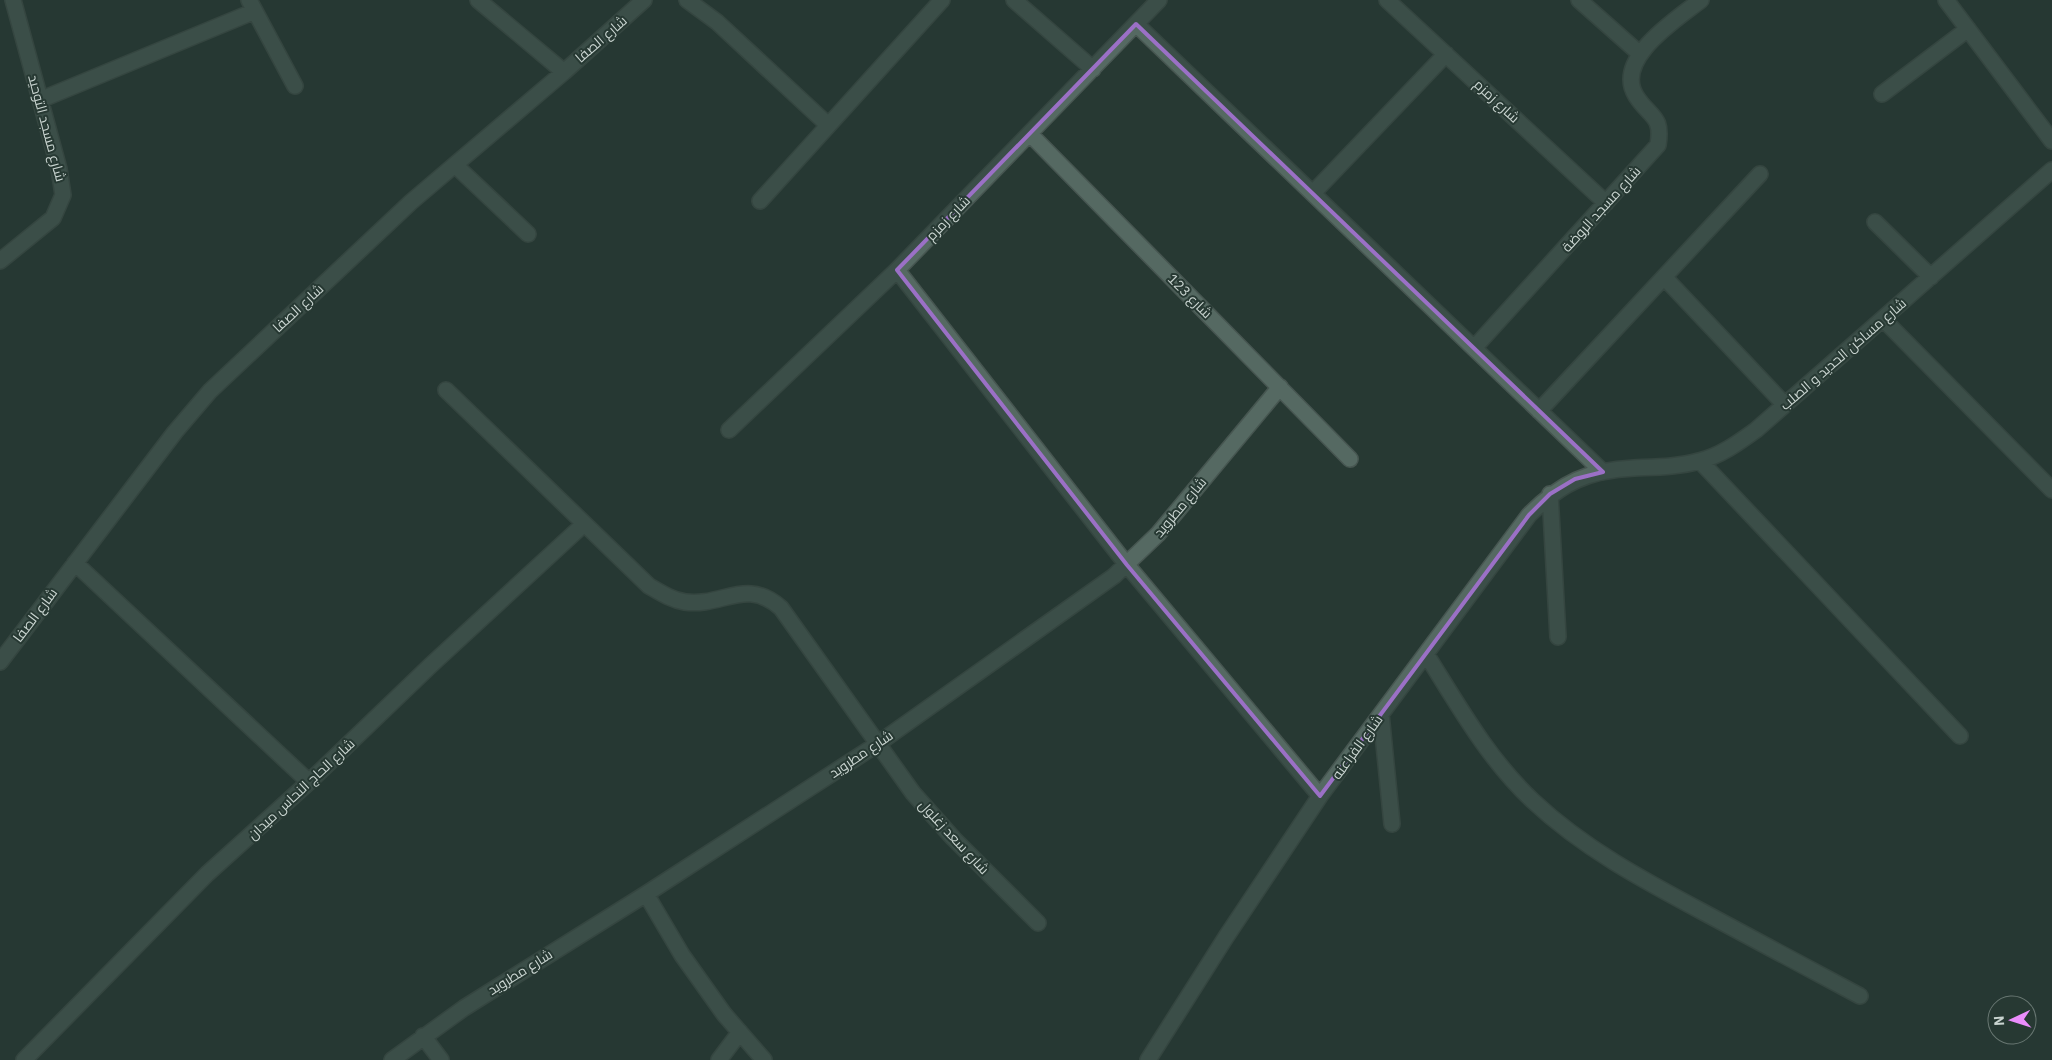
<svg xmlns="http://www.w3.org/2000/svg" width="2052" height="1060" font-family="'IBM Plex Sans',Cairo,sans-serif">
  <style>
    .lines { fill: none; stroke-linecap: round; stroke-linejoin: round }
    .minor-casing { stroke: #475651; stroke-width: 18 }
    .minor { stroke: #556962; stroke-width: 15 }
    .marked { fill: none; stroke: #9b70c6; stroke-width: 4; stroke-linejoin: round }
    .labels { text-anchor: middle; stroke-width: 4; stroke-linejoin: round; paint-order: stroke }
    .street-label { font-size: 14px; fill: #cad5d1; stroke: #273933 }
  </style>
  <rect width="100%" height="100%" fill="#273933"/>
  <g class="lines">
    <defs>
      <path id="minor" d="M249,0L295,86
        M478,0L564,72
        M687,0L717,22L828,125
        M1014,0L1093,69
        M1387,0L1606,203
        M1579,0L1640,54
        M1946,0L2052,141
        M1136,24L1603,472
        M1882,94L1968,29
        M40,100L255,11
        M1030,134L1350,459
        M455,165L528,234
        M1313,193L1446,54
        M760,201L942,0
        M1875,222L1931,277
        M0,261L53,218L63,195L59,169L13,0
        M897,270L1127,565L1320,796
        M1664,277L1785,405
        M1883,319L2052,490
        M1474,348L1658,145C1663,115 1650,118 1636,96C1613,59 1677,19 1701,0
        M446,390L649,586C661,593 672,600 685,602C723,607 746,577 781,608L913,793L953,838L1038,923
        M1539,411L1760,174
        M729,430L897,270L1159,0
        M1700,461L1960,736
        M1550,494L1558,637
        M75,563L309,782
        M1426,654C1458,705 1488,759 1533,801C1583,848 1643,880 1703,912C1756,940 1808,968 1860,996
        M0,662L175,432L210,391L411,202L564,72L644,0
        M1381,714L1392,824
        M646,894L682,955L724,1014L764,1060
        M423,1036L441,1060
        M24,1060L207,874L309,782L431,665L584,524
        M392,1060L464,1008L646,894L876,745L1114,576L1158,534L1280,387
        M719,1060L740,1032
        M1148,1060L1226,937L1320,796L1529,515C1561,483 1588,470 1634,468C1656,467 1678,467 1699,461C1720,456 1738,443 1756,430L2052,170"/>
    </defs>
    <use href="#minor" class="minor-casing"/>
    <use href="#minor" class="minor"/>
  </g>
  <path d="M0 0H2052V1060H0ZM1136,24L1603,472L1575,479L1550,494L1529,515L1320,796L1127,565L897,270Z" fill="#273933" fill-opacity=".55" fill-rule="evenodd"/>
  <path class="marked" d="M1136,24L1603,472L1575,479L1550,494L1529,515L1320,796L1127,565L897,270Z"/>
  <g class="labels">
    <g class="street-label">
      <text transform="translate(601 39) rotate(-41)" y="5">شارع الصفا</text>
      <text transform="translate(1497 101) rotate(43)" y="5">شارع زمزم</text>
      <text transform="translate(47 128) rotate(75)" y="5">شارع مسجد التوحيد</text>
      <text transform="translate(1601 209) rotate(-48)" y="5">شارع مسجد الروضة</text>
      <text transform="translate(948 218) rotate(-46)" y="5">شارع زمزم</text>
      <text transform="translate(1190 296) rotate(45)" y="5">شارع 123</text>
      <text transform="translate(298 308) rotate(-43)" y="5">شارع الصفا</text>
      <text transform="translate(1843 354) rotate(-41)" y="5">شارع مساكن الحديد و الصلب</text>
      <text transform="translate(1180 507) rotate(-50)" y="5">شارع مطرويد</text>
      <text transform="translate(35 615) rotate(-53)" y="5">شارع الصفا</text>
      <text transform="translate(1357 747) rotate(-54)" y="5">شارع الفراعنه</text>
      <text transform="translate(861 754) rotate(-34)" y="5">شارع مطرويد</text>
      <text transform="translate(301 789) rotate(-43)" y="5">شارع الحاج النحاس ميدان</text>
      <text transform="translate(954 837) rotate(47)" y="5">شارع سعد زغلول</text>
      <text transform="translate(520 972) rotate(-32)" y="5">شارع مطرويد</text>
    </g>
  </g>
  <g transform="translate(2012 1020) rotate(266)"><circle r="24" fill="#273933" stroke="#687772"/>
  <path d="M0-4L9 19L0 12L-9 19Z" fill="#eb8dfc"/>
  <text y="-8" font-size="14" font-weight="bold" text-anchor="middle" fill="#cad5d1">N</text>
  </g>
</svg>
